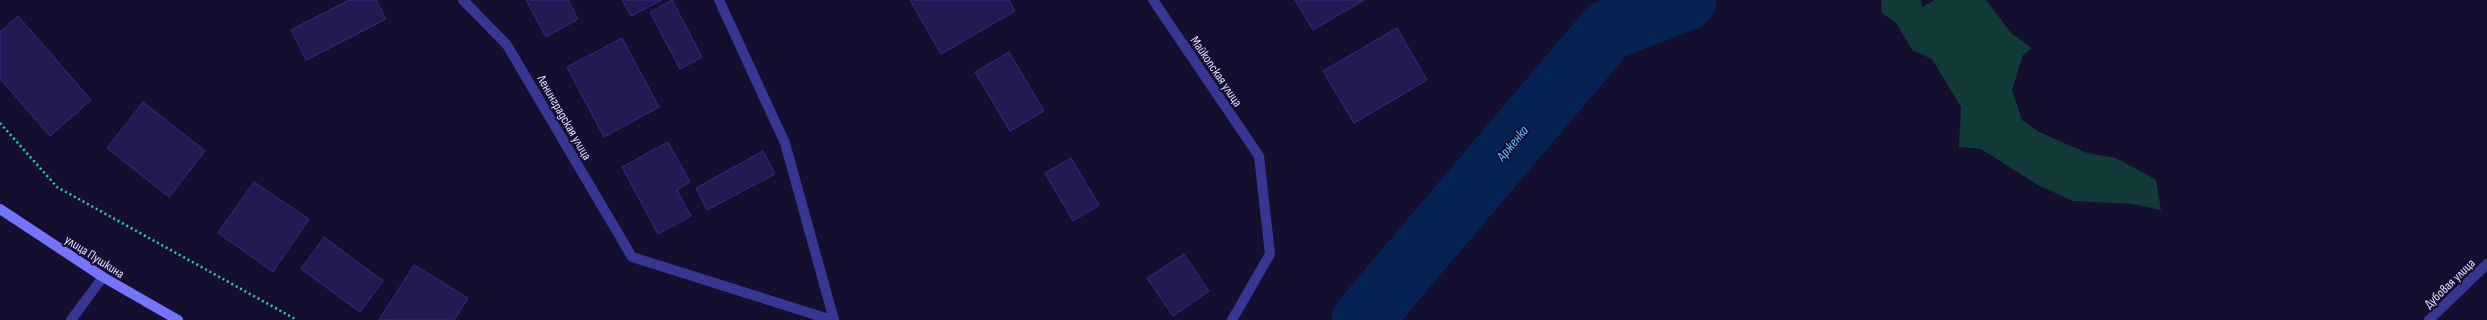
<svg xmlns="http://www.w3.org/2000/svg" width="2487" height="320" font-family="'Sofia Sans Condensed',sans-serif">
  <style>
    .green { fill: #113a38 }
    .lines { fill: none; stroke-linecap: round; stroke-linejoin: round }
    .river { stroke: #052352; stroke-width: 61 }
    .building { fill: #241952; stroke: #392981 }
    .path { stroke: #24cdbf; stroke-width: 2.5; stroke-dasharray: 2 3; stroke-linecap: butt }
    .minor { stroke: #373693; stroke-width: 10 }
    .secondary { stroke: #7574ff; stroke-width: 10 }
    .labels { text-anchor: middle; stroke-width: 4; stroke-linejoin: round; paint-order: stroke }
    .street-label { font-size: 13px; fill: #e1ddff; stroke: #140f2f }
    .water-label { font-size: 14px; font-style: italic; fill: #6bbdff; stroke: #140f2f }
  </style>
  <rect width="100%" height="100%" fill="#140f2f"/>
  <path class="green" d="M1881,0H1921L1922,7L1935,0H1986L2012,34L2032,48L2023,55L2012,90L2022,120L2039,132L2087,153L2116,158L2156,180L2161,210L2132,204L2073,201L2038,185L1981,149L1959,147L1961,107L1932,59L1912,50L1897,24L1882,13Z"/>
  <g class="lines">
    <path class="river" d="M1362,320L1608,30L1686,0"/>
  </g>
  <path class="building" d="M349,0H376L386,19L306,60L291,30Z
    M526,0H568L578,19L546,37Z
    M622,0H662L631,16Z
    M672,0L702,57L680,69L650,12Z
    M910,0H1009L1015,11L941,54Z
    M1295,0H1364L1313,30Z
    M18,16L91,100L50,136L0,79V32Z
    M1397,28L1427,80L1354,123L1323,71Z
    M622,38L659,107L604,137L567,67Z
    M1009,52L1044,111L1010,131L975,72Z
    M143,102L205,151L169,197L107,148Z
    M668,142L690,182L677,190L691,216L658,234L622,167Z
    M763,151L775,174L707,210L696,188Z
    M1071,158L1099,205L1073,221L1045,173Z
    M254,182L309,219L273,272L218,233Z
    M324,237L383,281L360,312L301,269Z
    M1184,254L1209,291L1173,316L1147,278Z
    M414,265L468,298L454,320H379Z"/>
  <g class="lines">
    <path class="path" d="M0,123L57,187L297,320"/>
    <path class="minor" d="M463,0L507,45L632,257L832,320
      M719,0L785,143L834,320
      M1153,0L1259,156L1270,254L1232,320
      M71,320L103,277
      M2429,320L2487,264"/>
    <path class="secondary" d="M0,209L103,277L178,320"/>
  </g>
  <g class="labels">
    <g class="street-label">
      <text transform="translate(1217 71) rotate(56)" y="5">Майкопская улица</text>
      <text transform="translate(565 117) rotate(60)" y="5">Ленинградская улица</text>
      <text transform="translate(95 256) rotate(33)" y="5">улица Пушкина</text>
      <text transform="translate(2449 283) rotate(-44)" y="5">Дубовая улица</text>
    </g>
    <g class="water-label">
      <text transform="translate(1512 143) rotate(-50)" y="5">Арженка</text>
    </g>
  </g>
</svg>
